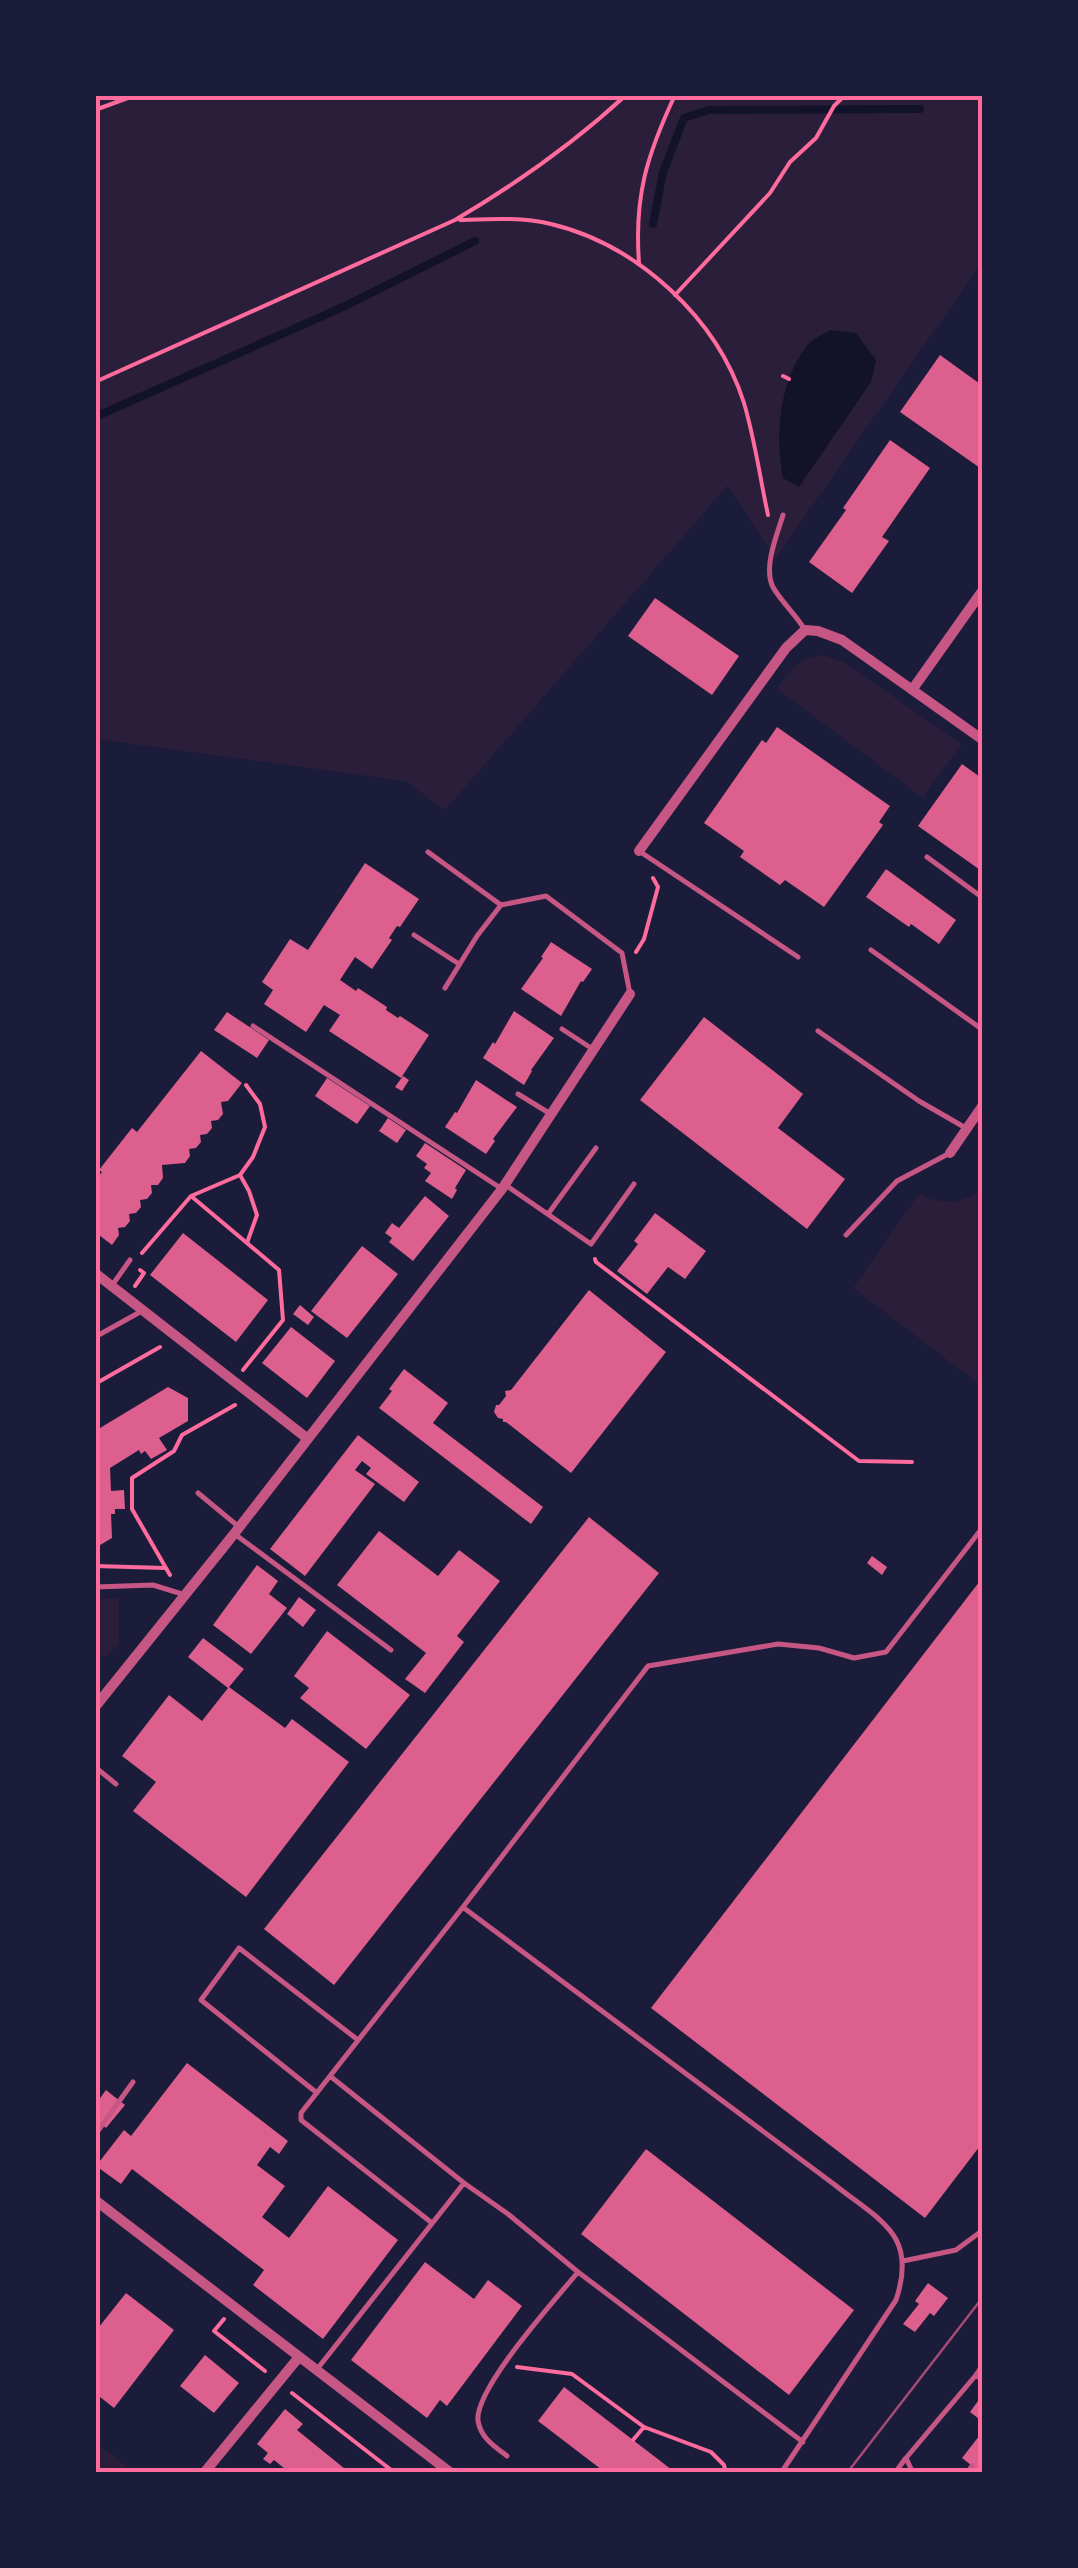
<svg xmlns="http://www.w3.org/2000/svg" width="1078" height="2568" font-family="'Fira Sans Condensed',sans-serif">
  <style>
    .green { fill: #2a1e3b }
    .water { fill: #12122b }
    .lines { fill: none; stroke-linecap: round; stroke-linejoin: round }
    .stream { stroke: #12122b; stroke-width: 8 }
    .building { fill: #dd5f8e }
    .path { stroke: #ff6b9d; stroke-width: 4 }
    .service { stroke: #c65784; stroke-width: 5 }
    .minor { stroke: #c65784; stroke-width: 10 }
    .tram { stroke: #a44b75; stroke-width: 2.5 }
    .neatline { fill: none; stroke: #ff6b9d; stroke-width: 4 }
  </style>
  <rect width="100%" height="100%" fill="#1b1b3a"/>
  <path class="green" d="M95,95H983V261L775,559L728,485L445,810L405,781L95,739Z
    M823,655L844,662L961,744L923,798L777,689C791,670 799,658 823,655Z
    M983,1188V1387L853,1288L919,1194C941,1205 963,1205 983,1188Z
    M119,1598V1644L108,1655L95,1657V1599Z
    M95,2442L135,2473H95Z"/>
  <path class="water" d="M830,330L856,333L876,360L871,382L799,487L783,478C775,436 779,384 805,348C810,340 822,335 830,330Z"/>
  <g class="lines">
    <path class="stream" d="M653,224L663,172L684,118L709,110L920,109
      M95,417L343,307L475,241"/>
  </g>
  <path class="building" d="M940,355L983,386V470L900,412Z
    M890,440L930,468L882,537L889,541L852,593L809,562L846,510L843,508Z
    M655,598L739,656L712,695L628,636Z
    M777,727L890,806L879,822L883,825L824,907L785,880L780,885L740,857L744,851L704,823L762,740L766,743Z
    M962,764L983,779V872L918,826Z
    M365,863L419,899L400,927L397,926L389,938L392,940L372,969L355,957L340,980L356,991L358,988L387,1007L386,1010L398,1018L400,1016L429,1035L401,1078L329,1031L340,1015L324,1005L306,1032L264,1004L273,990L262,982L290,939L308,950Z
    M886,869L956,920L939,944L911,924L909,927L866,897Z
    M551,942L592,969L583,982L581,981L561,1016L521,989L543,958L541,957Z
    M514,1011L554,1038L531,1070L532,1071L524,1085L483,1058L493,1042L495,1044Z
    M227,1012L269,1040L257,1058L214,1030Z
    M704,1017L803,1094L778,1128L845,1179L807,1229L640,1100Z
    M201,1051L242,1083L228,1101L221,1102L223,1114L218,1120L211,1121L212,1128L207,1134L200,1135L201,1142L196,1148L189,1149L190,1156L185,1163L162,1165L163,1178L158,1185H151L152,1193L147,1199L140,1200L141,1207L136,1213L129,1214L130,1221L125,1227L118,1228L119,1235L112,1245L95,1232V1181L102,1172L99,1170L132,1128L137,1132Z
    M403,1076L409,1080L402,1091L395,1087Z
    M327,1078L370,1106L357,1124L315,1096Z
    M476,1080L517,1107L493,1139L495,1141L486,1154L445,1127L455,1112L457,1113Z
    M388,1118L406,1130L397,1143L379,1131Z
    M425,1143L466,1170L455,1188L457,1190L452,1199L425,1181L431,1173L424,1168L427,1164L416,1156Z
    M425,1196L449,1216L413,1261L389,1242L392,1238L385,1233L392,1223L399,1228Z
    M655,1213L706,1251L685,1279L668,1267L647,1294L617,1271L638,1244L634,1241Z
    M183,1233L268,1300L236,1342L150,1275Z
    M362,1246L398,1274L347,1338L311,1311Z
    M589,1290L666,1352L571,1473L506,1422H503V1419L498,1418L494,1412L496,1405H499L506,1396L505,1391L511,1390Z
    M300,1305L314,1317L308,1325L293,1314Z
    M291,1327L335,1361L307,1398L262,1363Z
    M404,1369L448,1403L433,1423L543,1507L531,1524L379,1408L392,1391L389,1389Z
    M168,1387L188,1398V1421L159,1438L167,1450L151,1459L145,1451L141,1454L139,1450L110,1468L111,1491L124,1490L125,1509H115V1514H111L112,1538L95,1548V1431Z
    M358,1435L419,1482L404,1502L366,1474L371,1468L362,1461L355,1470L375,1484L305,1576L270,1549Z
    M589,1517L659,1573L334,1985L264,1929Z
    M379,1531L438,1576L459,1550L500,1581L457,1636L464,1642L425,1693L405,1679L426,1653L337,1585Z
    M872,1556L887,1567L882,1575L867,1563Z
    M257,1565L278,1581L269,1594L287,1608L251,1654L213,1625Z
    M983,1577V2142L925,2218L651,2008Z
    M299,1597L316,1610L303,1627L287,1614Z
    M327,1631L410,1695L366,1749L300,1698L309,1688L294,1676Z
    M203,1638L244,1669L229,1687L285,1728L292,1719L349,1762L246,1897L133,1811L156,1782L122,1756L169,1695L202,1721L228,1688L188,1657Z
    M187,2063L288,2141L279,2154L270,2147L257,2165L285,2186L262,2217L289,2238L328,2186L398,2240L323,2339L253,2285L264,2270L132,2169L121,2184L96,2166L124,2130L131,2136Z
    M106,2090L125,2105L106,2128L95,2119V2105Z
    M646,2149L854,2310L789,2395L581,2234Z
    M425,2262L474,2299L488,2280L522,2306L447,2406L440,2400L427,2418L351,2360Z
    M928,2283L948,2298L934,2316L930,2313L915,2332L903,2324L919,2304L915,2301Z
    M126,2293L174,2330L114,2408L95,2393V2332Z
    M205,2355L239,2383L214,2413L180,2386Z
    M564,2387L676,2473H606L538,2421Z
    M981,2397L983,2399V2422L970,2412Z
    M285,2409L303,2424L297,2430L350,2473H290L274,2460L270,2464L263,2459L268,2453L257,2444Z
    M983,2431V2471L981,2473L962,2458Z"/>
  <g class="lines">
    <path class="path" d="M95,110L136,95
      M460,220C490,219 521,217 551,224C638,245 717,318 744,403C755,440 760,478 768,515
      M639,263C634,196 647,155 675,95
      M675,295L770,193L790,162L816,138L834,106L845,95
      M783,376L789,379
      M95,382L455,220C516,184 574,143 626,95
      M636,952L644,939L658,887L653,878
      M240,1175L249,1191L257,1215L247,1243
      M191,1196L240,1175L253,1157L265,1127L260,1104L246,1085
      M142,1253L191,1196L279,1270L283,1320L243,1370
      M595,1259L596,1262L859,1461L912,1462
      M135,1286L144,1273L140,1270
      M95,1384L160,1347
      M95,1566L165,1568
      M170,1575L132,1509V1478L174,1451L182,1435L235,1405
      M224,2319L214,2331L265,2371
      M517,2367L572,2374L644,2427L711,2452L724,2465L726,2473
      M292,2393L395,2473
      M633,2440L644,2427"/>
    <path class="service" d="M982,371L983,372
      M783,515C777,535 764,565 772,585C777,597 797,616 805,630
      M639,851L798,957
      M428,852L501,905
      M927,857L983,898
      M414,935L459,964
      M871,950L983,1030
      M445,988L477,936L501,905L546,896L622,953L630,994
      M253,1026L502,1189
      M562,1029L591,1048
      M818,1031L919,1101L964,1127
      M518,1094L549,1113
      M507,1186L591,1244L634,1184
      M548,1214L596,1148
      M846,1235L897,1181L948,1154
      M113,1284L130,1260
      M95,1337L140,1312
      M198,1493L239,1527
      M236,1535L391,1650
      M95,1587L153,1585L182,1594
      M95,1767L116,1784
      M464,1908L835,2185C880,2221 918,2234 896,2300L781,2473
      M330,2076L301,2113V2120L432,2223
      M317,2093L201,2000L239,1948L358,2040
      M95,2135L133,2082
      M464,2183L508,2214L578,2272
      M903,2261L956,2250L983,2230
      M983,2365L976,2375L983,2380
      M318,2368L464,2183L330,2076L463,1907L648,1666L778,1644L819,1648L854,1658L886,1652L983,1527
      M507,2456C494,2446 481,2438 478,2421C474,2389 556,2299 578,2272L803,2442
      M895,2473L905,2459
      M913,2473L906,2458L976,2375
      M967,2473L972,2466"/>
    <path class="minor" d="M912,690L983,590
      M639,851L786,648L805,630L818,631L842,640L983,740
      M950,1153L983,1105
      M95,1273L308,1439
      M95,1707L234,1534L502,1189L630,994
      M95,2200L451,2473
      M204,2473L299,2357"/>
    <path class="tram" d="M847,2473L983,2297"/>
  </g>
  <rect width="1078" height="2568" fill="none" stroke="#1b1b3a" stroke-width="195"/>
  <rect x="98" y="98" width="882" height="2372" class="neatline"/>
</svg>
